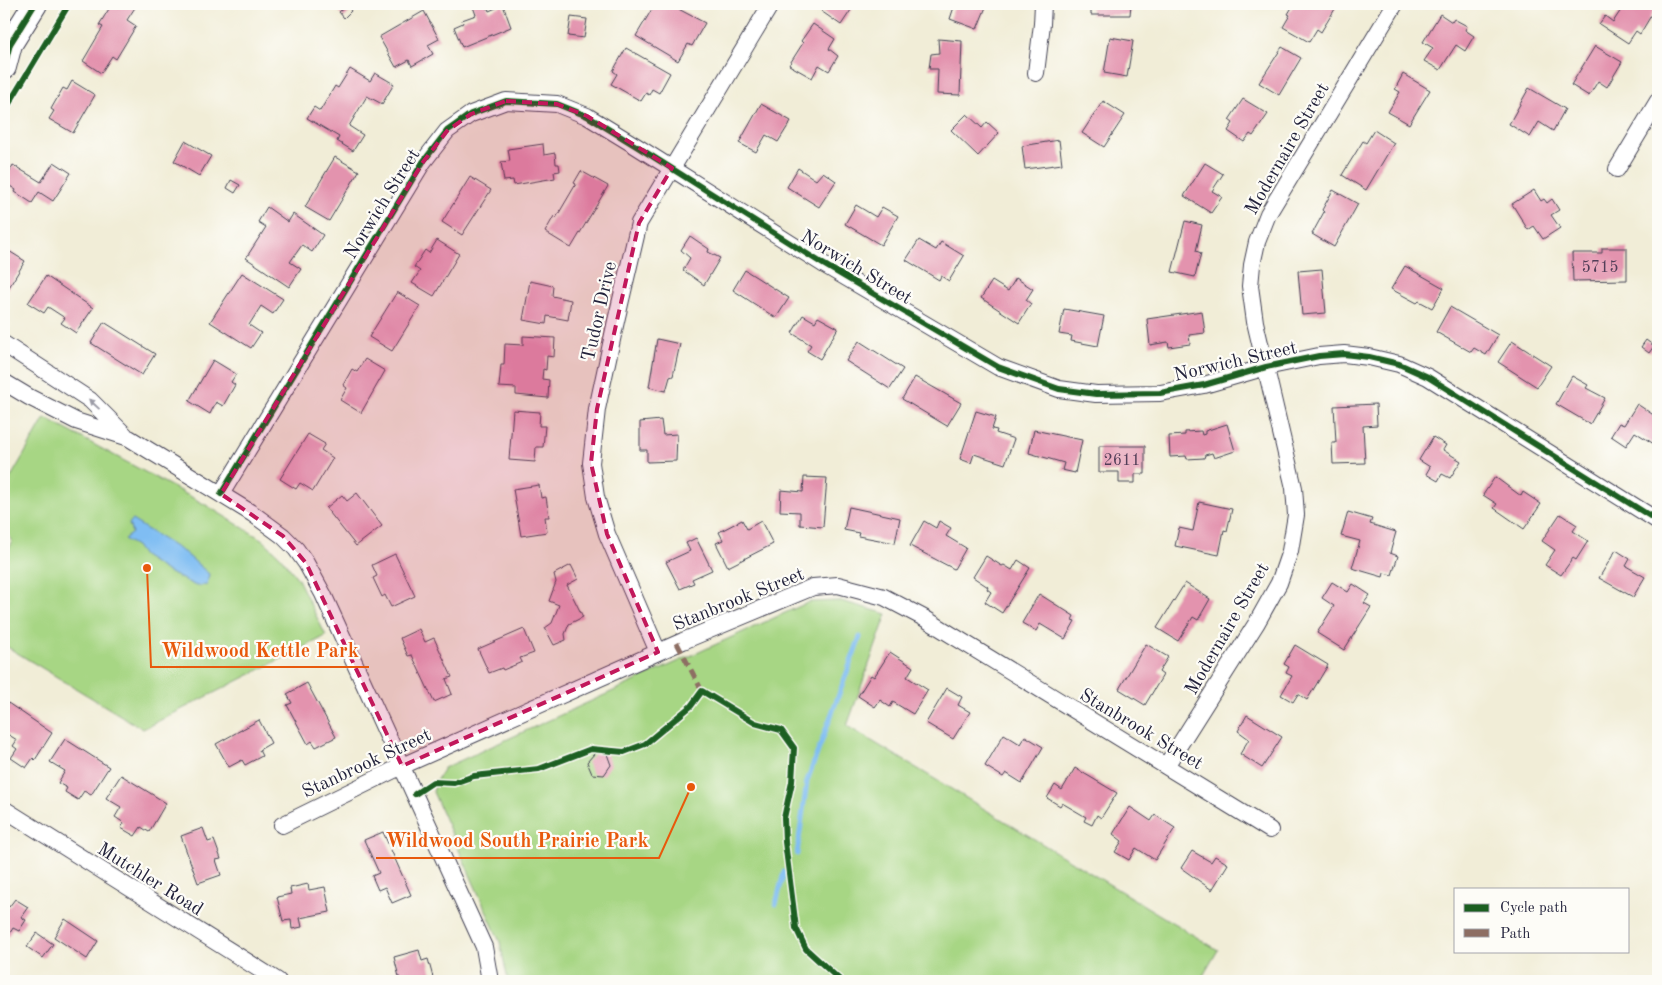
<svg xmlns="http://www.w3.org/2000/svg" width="1662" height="985" font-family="'Old Standard TT',serif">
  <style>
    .green { fill: #a7d684; stroke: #647c60 }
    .water { fill: #7fbdf3; stroke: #507097 }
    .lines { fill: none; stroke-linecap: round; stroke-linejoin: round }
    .stream { stroke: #7fbdf3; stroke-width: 5 }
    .building { fill: #e393ae }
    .street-casing { stroke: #414052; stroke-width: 18 }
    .secondary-casing { stroke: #414052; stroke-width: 26 }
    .street { stroke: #fff; stroke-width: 16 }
    .secondary { stroke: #fff; stroke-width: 24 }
    .quiet { stroke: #8d6e63; stroke-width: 5; stroke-dasharray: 10 5; stroke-linecap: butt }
    .cycleway-casing { stroke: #fdfcf7; stroke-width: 9 }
    .cycleway { stroke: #1b5e20; stroke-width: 6 }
    .oneway { fill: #9c9ca7 }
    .marked { fill: #c2185b; fill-opacity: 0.2; stroke: #c2185b; stroke-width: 4; stroke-dasharray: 10 6; stroke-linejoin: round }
    .labels { text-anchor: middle; stroke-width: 4.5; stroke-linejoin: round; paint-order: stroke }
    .number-label { font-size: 16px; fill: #523e58 }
    .street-label { font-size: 19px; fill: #22223b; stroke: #fdfcf7 }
    .leader { fill: none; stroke: #e8590c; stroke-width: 2 }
    .callout-dot { fill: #e8590c; stroke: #fdfcf7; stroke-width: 2 }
    .callout-label { font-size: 20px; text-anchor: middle; font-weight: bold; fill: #e8590c; stroke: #fdfcf7; stroke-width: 4.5; stroke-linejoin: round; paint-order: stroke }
  </style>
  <rect width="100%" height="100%" fill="#fdfcf7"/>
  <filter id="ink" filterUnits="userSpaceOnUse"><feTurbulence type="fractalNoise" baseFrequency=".02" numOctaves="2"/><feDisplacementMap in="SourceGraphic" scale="10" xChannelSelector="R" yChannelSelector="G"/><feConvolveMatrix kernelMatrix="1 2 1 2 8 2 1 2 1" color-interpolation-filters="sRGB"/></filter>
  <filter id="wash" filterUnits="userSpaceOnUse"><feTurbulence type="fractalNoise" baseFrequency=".0096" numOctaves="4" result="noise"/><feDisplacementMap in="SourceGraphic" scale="20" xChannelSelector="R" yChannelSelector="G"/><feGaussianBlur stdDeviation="1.12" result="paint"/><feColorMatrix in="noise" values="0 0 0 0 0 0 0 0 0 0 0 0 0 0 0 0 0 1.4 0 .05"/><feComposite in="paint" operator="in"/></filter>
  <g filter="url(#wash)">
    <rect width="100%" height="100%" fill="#f1edd7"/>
    <path class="green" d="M45,418L206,505L263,540L280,556L298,579L326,636L143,729L4,645V558L12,543L4,520V489Z
      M841,601L887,614L847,726L1218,950L1200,981H508L500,942L433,792L436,781L444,768L809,602Z"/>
    <path class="water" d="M132,520L185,553L209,574L207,585L196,586L168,572L143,556L136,546L124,539L132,533L129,524Z"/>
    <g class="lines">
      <path class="stream" d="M797,854L807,781L860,637
        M776,904L784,872"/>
    </g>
    <g id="blocks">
      <path class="building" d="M112,4H131L136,6L127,20L136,26L116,59L112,56L101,73L83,61L103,27L99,25Z
        M472,4H486L489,11L503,5L511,27L462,47L454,27L463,23L462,20L476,15Z
        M655,4H669L705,23L692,46L688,44L678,61L636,36Z
        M826,4H855L841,25L821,11Z
        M955,4H983L986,7L977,29L950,19Z
        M1091,4H1131L1130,15H1091Z
        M1294,4H1338L1321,32L1317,29L1309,42L1283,27L1290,15L1288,14Z
        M1625,4H1658L1640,34L1636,31L1628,43L1599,24L1605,16L1613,22Z
        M347,5L351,11L344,18L339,12Z
        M424,11L439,39L428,45L433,54L412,66L409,60L396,67L379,37Z
        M1440,14L1452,22L1454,19L1467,26L1465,30L1474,36L1465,51L1456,45L1440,70L1424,61L1433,48L1423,42Z
        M571,17L587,19L584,38L568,36Z
        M813,24L835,39L829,49L838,56L829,71L819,65L812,78L789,65L803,43L801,41Z
        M1110,37L1133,41L1127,77L1104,73Z
        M938,39L962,41L960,95L937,94L938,69H929L931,54L939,53Z
        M1595,46L1622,62L1607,87L1598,81L1589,96L1571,85Z
        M1282,47L1301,58L1279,95L1259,83Z
        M626,48L670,73L659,93L652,89L649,95L646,93L641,101L611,84L617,74L613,71Z
        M350,69L370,81L375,73L394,84L382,104L367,96L349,126L363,135L353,151L337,141L339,137L307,118L314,107L320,111L335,86L338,88Z
        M1403,74L1430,90L1409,124L1388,112L1400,92L1395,89Z
        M72,81L95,95L73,133L49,119L54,111L51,109L63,88L67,90Z
        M1529,88L1565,109L1553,131L1539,122L1530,137L1509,124Z
        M1243,99L1268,114L1253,136L1250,134L1244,142L1228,131L1233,123L1229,120Z
        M1103,101L1125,115L1104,147L1082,133Z
        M761,104L791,121L778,142L766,135L756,152L739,143Z
        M967,114L982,128L987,122L999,133L978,156L951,130Z
        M1374,130L1394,143L1366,190L1342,175L1363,141L1366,143Z
        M1059,140L1062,164L1025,169L1022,146Z
        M185,141L211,156L199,176L174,161Z
        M543,144L544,155L555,153L556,164H559L560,171L554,172L555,178L514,185L513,180L504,181L501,162L510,161L508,149Z
        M335,157L359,171L329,221L305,207Z
        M54,162L71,173L53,201L39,192L32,203L15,192L16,190L4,182L13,165L41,182Z
        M1205,163L1223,174L1212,191L1222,197L1211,213L1184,196Z
        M798,168L816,180L823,172L836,181L819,207L787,187Z
        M581,171L608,186L571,248L545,232L554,216L556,218L576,184L574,183Z
        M470,177L491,190L462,235L442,222Z
        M231,180L240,185L235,193L227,188Z
        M1333,190L1358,204L1334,247L1312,234L1324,212L1322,210Z
        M1534,190L1541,201L1544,199L1547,203L1552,199L1559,210L1551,215L1560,228L1543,239L1534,226L1528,230L1512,204Z
        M856,205L876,217L882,207L898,216L881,245L845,224Z
        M267,207L288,222L293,214L323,235L312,252L302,245L290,262L301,269L289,287L246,258L266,227L258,222Z
        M1185,221L1202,225L1196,251L1201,253L1195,277L1172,272Z
        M690,236L709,249L708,252L720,258L704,285L683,270L690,258L681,250Z
        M437,240L459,254L434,296L412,283L420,271L414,267L425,250L429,253Z
        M919,240L936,250L941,242L964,256L949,281L941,276L939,280L906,260Z
        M4,248L25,261L8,289L4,287Z
        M1602,248H1627V280L1573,281L1572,253H1602Z
        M1405,266L1444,288L1432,308L1419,301L1417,303L1391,289Z
        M1322,269L1326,313L1302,315L1298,271Z
        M745,270L789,298L776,318L733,290Z
        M242,273L283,299L273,314L261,306L249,325L261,333L251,348L210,322Z
        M46,276L93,308L76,333L61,323L65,318L48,307L44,313L28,303Z
        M1016,278L1033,289L1026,300L1031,304L1019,323L981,298L992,281L1008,291Z
        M530,281L553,286L552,296L571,300L568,320L547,316L546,324L523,320Z
        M397,292L420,306L392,351L369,337Z
        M1450,307L1498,335L1486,355L1474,348L1471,352L1436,332Z
        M1064,309L1104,316L1098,346L1071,341L1072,336L1059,334Z
        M1202,311L1205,333L1189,335L1190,344L1169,347L1168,342L1150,345L1147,319Z
        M803,315L815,322L818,317L838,328L820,359L807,351L811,345L792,333Z
        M104,322L155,354L142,375L91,343Z
        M523,336L555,338L554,357L547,356L546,370L543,369L542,379L549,380L548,398L516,395V388L499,387L501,365H504L505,344L523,345Z
        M657,339L680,344L673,376L670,377L666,391L649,387Z
        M1646,340L1654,346L1649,353L1641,347Z
        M859,341L903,369L890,389L846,361Z
        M1512,341L1551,366L1537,387L1498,362Z
        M365,359L385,371L361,413L340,400L347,388L343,385L352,369L357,372Z
        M213,360L236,374L231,382L235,385L223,406L216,402L210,414L189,401Z
        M1572,376L1588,385L1586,388L1605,398L1590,424L1556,404Z
        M915,377L961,403L947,426L902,399Z
        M1376,404L1377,425L1363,426L1365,463L1333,464L1332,443H1336L1334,406Z
        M1637,404L1658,418V437L1654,444L1635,432L1626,446L1611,436L1619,423L1624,425Z
        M513,410L540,412L539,426H545L543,447H536L535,462L509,460Z
        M976,411L996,417L992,429L997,430L996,433L1014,439L1005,464L974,454L971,463L960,459Z
        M661,420L663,435L677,434L676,461L647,462V450H640V422Z
        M1227,424L1235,451L1214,458L1212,453L1205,455L1204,458L1187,459L1186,456L1170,457L1169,436L1185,435V432L1201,431L1202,435L1205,434V431Z
        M1034,430L1082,440L1075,473L1062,470L1064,463L1029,453Z
        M308,434L325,444L321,450L333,458L313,491L300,483L296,489L280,479Z
        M1433,437L1446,445L1443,450L1461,461L1450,478L1442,474L1438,481L1426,474L1430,467L1419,460Z
        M1099,446H1145V474H1135V483H1119V472H1099Z
        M804,477L827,478L823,527L800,525V512L780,511L781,490L803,492Z
        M1495,477L1521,496L1523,492L1541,504L1524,529L1494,508L1497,504L1483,495Z
        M539,485L541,498L546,497L549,517H545L547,532L521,536L513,489Z
        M357,493L382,526L356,546L326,508L342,495L347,501Z
        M1199,502L1232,509L1227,531L1224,530L1219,555L1175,546L1179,528L1193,531Z
        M849,507L900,518L895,543L858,536L859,533L844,530Z
        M1348,512L1372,519L1370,524L1396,532L1390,553L1398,556L1392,575L1384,573L1383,577L1352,568L1360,541L1341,536Z
        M1560,514L1577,525L1573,531L1588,541L1576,560L1573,558L1561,575L1545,565L1555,550L1542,541Z
        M742,520L747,529L761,521L773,544L728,567L716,543L723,540L719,532Z
        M924,521L936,528L939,521L951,528L946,536L966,548L954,569L910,546Z
        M696,538L712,570L692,579L694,583L680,589L666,562L690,551L686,543Z
        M1616,550L1630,559L1626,566L1645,577L1633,597L1599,578Z
        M395,554L415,596L391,607L385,595L382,597L373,578L377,576L372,565Z
        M986,556L1002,566L1004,565L1012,570L1018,560L1030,568L1002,613L985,602L991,592L987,589L988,587L973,577Z
        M571,565L578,579L567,585L583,617L569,624L565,634L566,640L554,645L545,628L552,623L559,605L549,601L556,582L554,574Z
        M1332,582L1348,592L1353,584L1370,595L1364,603L1371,607L1344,650L1317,633L1334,606L1322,598Z
        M1185,583L1210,599L1198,620L1193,617L1178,641L1157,628Z
        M1039,594L1074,616L1072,620L1075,621L1065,639L1040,624L1036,631L1022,623Z
        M419,629L425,642L434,638L452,677L446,679L452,694L434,702L412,655L408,656L400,638Z
        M524,629L534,653L520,658L522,662L503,670L502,668L489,673L478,649Z
        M1146,644L1168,657L1159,672L1163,675L1145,705L1119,689Z
        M1295,645L1328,665L1307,700L1298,694L1293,702L1281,695L1292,676L1286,673L1289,667L1284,664Z
        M890,652L913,667L907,677L928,690L913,714L893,702L890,707L880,700L875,707L858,696L871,675L874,677Z
        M307,683L336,737L316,747L312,741L308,744L287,705L292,703L287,694Z
        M947,688L962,697L958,705L970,712L953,739L926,723Z
        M8,703L52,733L35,760L33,758L26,768L11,758L17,749L13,746L17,740L4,732V709Z
        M1247,715L1282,737L1262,768L1240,754L1249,739L1238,731Z
        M259,720L271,743L259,750L262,756L245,765L242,760L229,767L216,744Z
        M1004,734L1020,744L1025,736L1043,747L1022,783L1006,773L1003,777L985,766Z
        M65,739L109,767L91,795L84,791L78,800L65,792L67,788L58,783L65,771L50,762Z
        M595,753L607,754L611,765L604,775L592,774L587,762Z
        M1075,768L1117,793L1101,818L1097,815L1092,825L1084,821L1086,817L1062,803L1060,806L1047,798L1055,785L1062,790Z
        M121,775L166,803L149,832L141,827L135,836L121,828L124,823L115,817L121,807L106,798Z
        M1130,807L1151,821L1155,815L1175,828L1155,860L1136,848L1129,860L1115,852L1122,841L1113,834Z
        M203,828L208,842L214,840L221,859L216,860L221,875L198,883L181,836Z
        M383,832L411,895L392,903L385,887L378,890L372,876L379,873L364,840Z
        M1192,851L1211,862L1215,856L1228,864L1212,890L1181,868Z
        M308,884L309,890L325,887L330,912L300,918L302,927L292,929L291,920L283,921L277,897L291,894L290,888Z
        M15,899L28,907L21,917L26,920L19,931L13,928L4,943V903L9,907Z
        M65,919L98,941L87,959L54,937Z
        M37,933L53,944L43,958L27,947Z
        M419,950L422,961L428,959L434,981H400L394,957Z"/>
    </g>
  </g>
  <g filter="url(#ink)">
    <use href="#blocks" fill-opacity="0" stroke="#414052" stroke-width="1"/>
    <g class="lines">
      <defs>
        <path id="street" d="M1036,73L1042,24L1043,4
          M1617,169L1658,101
          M4,344L90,400L125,435
          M4,382L29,397L76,421L129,438L253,514L283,536L296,549L306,563L323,594L484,947L490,981
          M221,494L423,162L447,131L471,114L506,101L557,104L587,116L636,146L823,264L998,367L1059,389L1096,394L1160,393L1204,385L1266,367L1319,356L1344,354L1369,357L1399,364L1428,377L1658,521
          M658,652L607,534L596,497L591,463L597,409L616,321L639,223L771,4
          M1166,766L1256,624L1279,583L1290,551L1296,515L1294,488L1255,322L1250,286L1252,265L1257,242L1268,214L1395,4
          M4,809L278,981
          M282,825L402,766L683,641L813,587L838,585L884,597L924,618L1270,830"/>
        <path id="secondary" d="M4,67L10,44L35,4"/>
      </defs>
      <use href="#street" class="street-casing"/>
      <use href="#secondary" class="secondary-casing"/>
      <use href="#street" class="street"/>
      <use href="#secondary" class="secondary"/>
      <path class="quiet" d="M677,643L702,691"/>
      <defs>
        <path id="cycleway" d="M4,67L10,44L35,4
          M4,112L69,4
          M221,494L423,162L447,131L471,114L506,101L557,104L587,116L636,146L823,264L998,367L1059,389L1096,394L1160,393L1204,385L1266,367L1319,356L1344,354L1369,357L1399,364L1428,377L1658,521
          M415,794L433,782L454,783L474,776L539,769L591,749L624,752L645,744L691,706L702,691L755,723L781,730L794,748L792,782L784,818L785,842L796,928L806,949L841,981"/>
      </defs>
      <use href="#cycleway" class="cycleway-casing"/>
      <use href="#cycleway" class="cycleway"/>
    </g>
    <defs><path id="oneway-solid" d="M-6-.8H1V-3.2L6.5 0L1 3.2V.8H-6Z" transform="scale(1.25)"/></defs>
    <use class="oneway" href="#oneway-solid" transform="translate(94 404) rotate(-137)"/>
  </g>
  <path class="marked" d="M506,101L557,104L587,116L672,168L639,223L597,409L591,463L607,534L658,652L402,766L306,563L283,536L221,494L423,162L447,131L471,114Z"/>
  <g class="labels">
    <g class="number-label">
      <text x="1600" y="272">5715</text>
      <text x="1122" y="465">2611</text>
    </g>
    <g class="street-label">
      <text transform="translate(1286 148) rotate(-60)" y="7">Modernaire Street</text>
      <text transform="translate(381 203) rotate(-58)" y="7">Norwich Street</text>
      <text transform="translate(857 266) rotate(31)" y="7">Norwich Street</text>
      <text transform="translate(598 311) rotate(-77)" y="7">Tudor Drive</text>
      <text transform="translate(1235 360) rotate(-13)" y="7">Norwich Street</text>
      <text transform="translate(738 598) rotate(-22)" y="7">Stanbrook Street</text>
      <text transform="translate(1226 628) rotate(-60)" y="7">Modernaire Street</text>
      <text transform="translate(1142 728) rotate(31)" y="7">Stanbrook Street</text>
      <text transform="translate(366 762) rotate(-25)" y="7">Stanbrook Street</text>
      <text transform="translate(151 878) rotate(32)" y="7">Mutchler Road</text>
    </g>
  </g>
  <path class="leader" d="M147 568L151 667H369M691 787L659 858H376"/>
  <g class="callout-dot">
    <circle cx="147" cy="568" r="5"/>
    <circle cx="691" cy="787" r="5"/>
  </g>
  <g class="callout-label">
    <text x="260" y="657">Wildwood Kettle Park</text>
    <text x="517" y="847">Wildwood South Prairie Park</text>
  </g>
  <rect width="1662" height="985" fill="none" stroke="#fdfcf7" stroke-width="20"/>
  <rect x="1454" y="888" width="175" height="65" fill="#fdfcf7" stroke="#a5a5ac"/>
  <rect x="1464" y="904" width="25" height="8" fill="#1b5e20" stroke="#a5a5ac"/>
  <text x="1500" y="912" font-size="15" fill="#22223b">Cycle path</text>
  <rect x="1464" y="929" width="25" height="8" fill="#8d6e63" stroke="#a5a5ac"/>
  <text x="1500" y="938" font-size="15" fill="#22223b">Path</text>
</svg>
